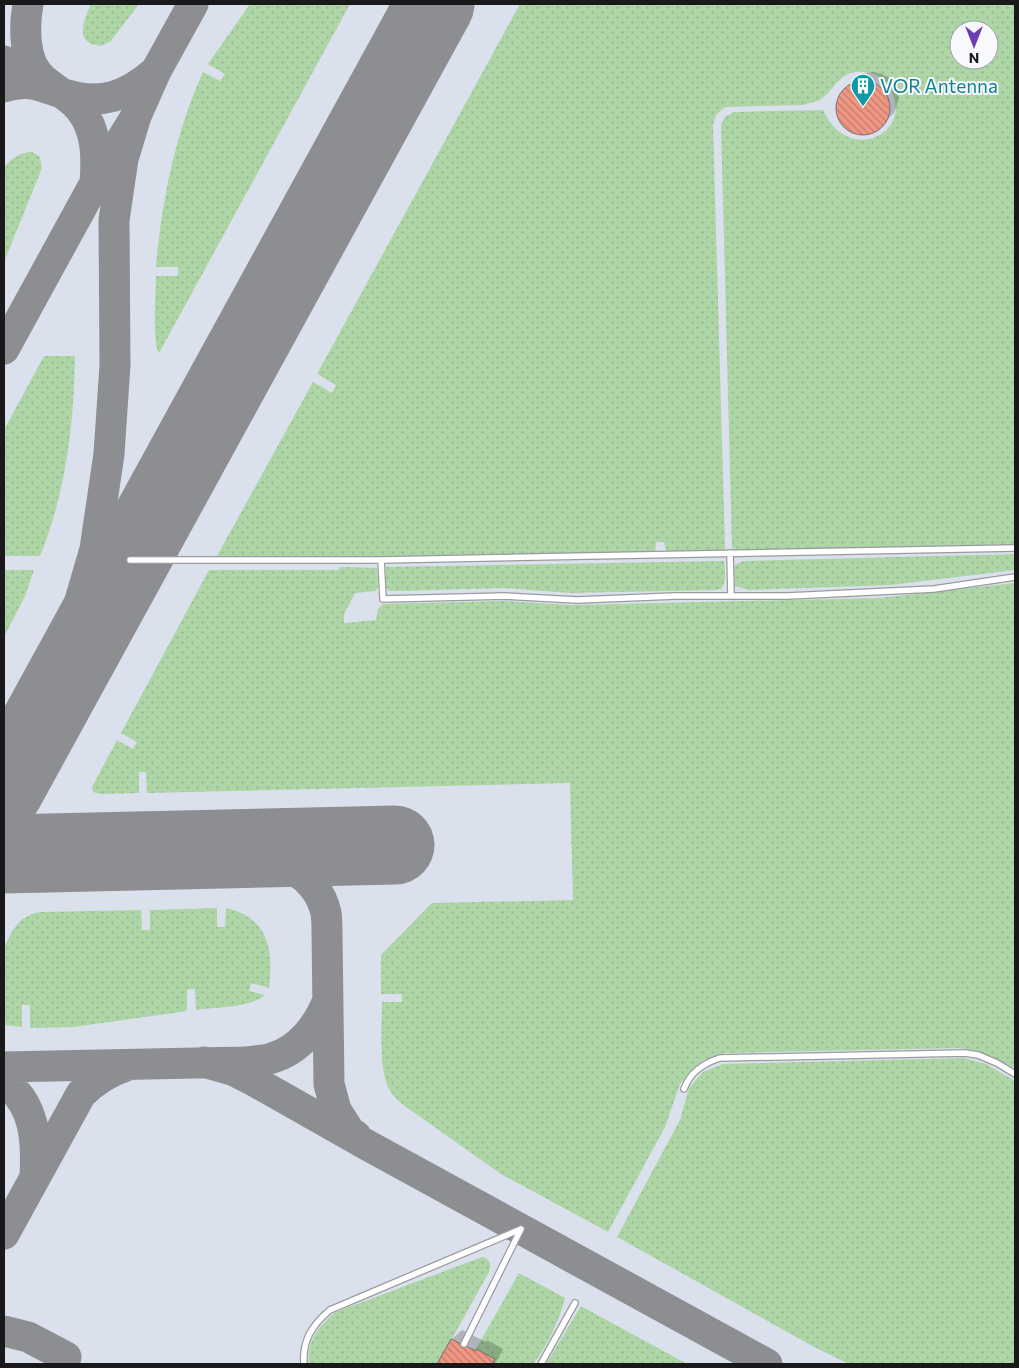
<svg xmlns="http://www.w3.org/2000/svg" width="1019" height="1368" font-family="Commissioner,sans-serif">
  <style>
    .built { fill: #dbe1ec; fill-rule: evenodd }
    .grass { fill: url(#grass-dots); fill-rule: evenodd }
    .shadow { fill: #0003 }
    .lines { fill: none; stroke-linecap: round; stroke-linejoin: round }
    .taxiway { stroke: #8d8e92; stroke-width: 31 }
    .runway { stroke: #8d8e92; stroke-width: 79 }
    .building { fill: url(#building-back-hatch); stroke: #777271 }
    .service-casing { stroke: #999b9f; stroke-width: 8 }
    .service { stroke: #fff; stroke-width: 5.5 }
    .labels { text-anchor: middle; stroke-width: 4; stroke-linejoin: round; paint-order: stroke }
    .culture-label { font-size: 19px; fill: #0d838f; stroke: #f7f9fd; text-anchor: start }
  </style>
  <defs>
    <pattern id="grass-dots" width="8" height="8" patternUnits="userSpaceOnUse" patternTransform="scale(1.25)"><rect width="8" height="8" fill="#add5a6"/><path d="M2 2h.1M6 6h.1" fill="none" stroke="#94b68e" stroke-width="1.8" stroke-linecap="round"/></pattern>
    <pattern id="building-back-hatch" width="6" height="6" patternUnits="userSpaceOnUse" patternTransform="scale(1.25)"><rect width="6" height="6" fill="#ef9782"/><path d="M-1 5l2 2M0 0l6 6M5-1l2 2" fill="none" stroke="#c17a6a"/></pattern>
  </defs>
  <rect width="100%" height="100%" fill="#e9ecf0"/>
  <path class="built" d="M4,4H1015V1364H4ZM959,30H989V60H959Z"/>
  <path class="grass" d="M91,4H139L111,41L101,46C73,44 84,20 91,4Z
    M250,4H350L159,353C152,344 156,290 156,276H178V267H156C162,200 175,134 203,72L220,81L225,74L208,64Z
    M520,4H1015V546L742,552L732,548L721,125L725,117L734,112L823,110C849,168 920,131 887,84C880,74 869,71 857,72C839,73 834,90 821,99C815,102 809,103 803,105L725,107L716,115L713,125L725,548L723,553L667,554L664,542H656L655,555L338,559V556H217L313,382L332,393L336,385L317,374ZM959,30H989V60H959Z
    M32,152L40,157L42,168L4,262V168C10,159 20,152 32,152Z
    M44,356H75C74,423 66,493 40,556H4V430Z
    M1015,554V570L891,585L749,590L735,586L734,566L743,561Z
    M724,561C725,571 727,582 721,589L715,590L570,593L504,588L403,591H389L386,587V567Z
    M339,567L377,568L378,587L375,591L355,593L344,614V623L376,620L378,609L383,604L505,601L571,605L879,598L1015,583V1068C993,1059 982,1049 957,1048L724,1053L704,1060L690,1071L680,1084L665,1127L608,1232L501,1174L402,1104C398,1100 394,1097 391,1092C378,1074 382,1025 382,1002H402V994H381V955L432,903L573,900L570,783L147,793L146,772H139V793L100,794L93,792L92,787L117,740L133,749L137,742L121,733L209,570H339Z
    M4,570H34L25,596L4,637Z
    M217,908V927H225L226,908C268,917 274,950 269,988L251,983L249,991L265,995C251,1008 215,1007 196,1010L195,989H187V1011L74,1027L30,1028V1005H22V1027L4,1025V947L13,930L21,920L32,914L41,912L141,910L142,930H150V910Z
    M964,1058L986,1064L1015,1081V1364H849L816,1348L617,1237L680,1120L689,1088L703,1072L723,1064Z
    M482,1257C491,1259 491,1265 489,1272L438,1364H309C306,1342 319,1325 336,1312Z
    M519,1273L565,1298C560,1318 546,1349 533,1364H492L494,1359L476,1349Z
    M581,1306L687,1364H546Z"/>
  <path class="shadow" d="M874,72L882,74L891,79L895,85L899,99L894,113L876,130L866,134L857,133L843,125L837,113V104L842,93L857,77L864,73Z
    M462,1330L486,1342L487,1340L503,1349L495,1364H439L452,1339Z"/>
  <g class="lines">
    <path class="taxiway" d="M28,4C24,27 23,64 44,80C55,90 71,97 80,109C97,130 97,157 95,183
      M423,25L430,4
      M4,61L46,85
      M4,87C30,79 40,86 64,94C102,106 127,96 156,71
      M4,349L95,183L136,116L156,71L193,4
      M37,730L64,655L95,549L109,454L115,365L114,220L123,159L136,116
      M237,848C273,857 317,871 326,913C327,919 327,926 327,933L329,1084L336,1110L350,1132L356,1136
      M204,1062L232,1070L254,1081L367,1145L767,1364
      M4,1067L244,1062C253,1061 263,1061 272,1058C300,1050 318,1025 328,1000
      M4,1082C35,1103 37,1141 35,1175
      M4,1234L81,1094C94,1081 108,1072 126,1066
      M4,1331L28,1337L66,1357"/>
    <path class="runway" d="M4,790L435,4
      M4,854L395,845"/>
  </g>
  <path class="building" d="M836 108a27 27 0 1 1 54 0a27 27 0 1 1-54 0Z
    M451,1339L476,1351V1349L495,1359L492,1364H437Z"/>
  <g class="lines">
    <defs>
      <path id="service" d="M730,553L731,596
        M130,560H381L1015,548
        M381,560L383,599L505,596L577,600L675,596H788L934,589L1015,577
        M684,1089C690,1072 704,1063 720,1058L965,1053L978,1055L997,1063L1015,1074
        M464,1344L521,1229
        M304,1364C302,1341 312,1325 330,1310L521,1229
        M541,1364L575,1303"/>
    </defs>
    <use href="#service" class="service-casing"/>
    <use href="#service" class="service"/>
  </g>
  <defs>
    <symbol id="building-pin" viewBox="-11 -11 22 30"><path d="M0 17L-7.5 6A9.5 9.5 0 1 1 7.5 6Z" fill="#0f9aa8" stroke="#f7f9fd"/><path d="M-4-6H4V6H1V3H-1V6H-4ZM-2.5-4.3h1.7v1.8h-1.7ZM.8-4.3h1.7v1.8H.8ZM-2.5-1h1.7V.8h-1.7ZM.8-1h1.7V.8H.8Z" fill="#fff"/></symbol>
  </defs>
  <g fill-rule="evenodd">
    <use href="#building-pin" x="849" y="72" width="28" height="38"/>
  </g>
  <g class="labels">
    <g class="culture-label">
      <text x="880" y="93">VOR Antenna</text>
    </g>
  </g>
  <rect width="1019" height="1368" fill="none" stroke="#19191b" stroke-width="10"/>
  <g transform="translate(974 45) rotate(180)"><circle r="24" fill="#f7f9fd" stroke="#9e9fa3"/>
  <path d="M0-4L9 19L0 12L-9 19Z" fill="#6b3db5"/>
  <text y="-8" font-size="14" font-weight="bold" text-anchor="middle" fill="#19191b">N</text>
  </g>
</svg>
